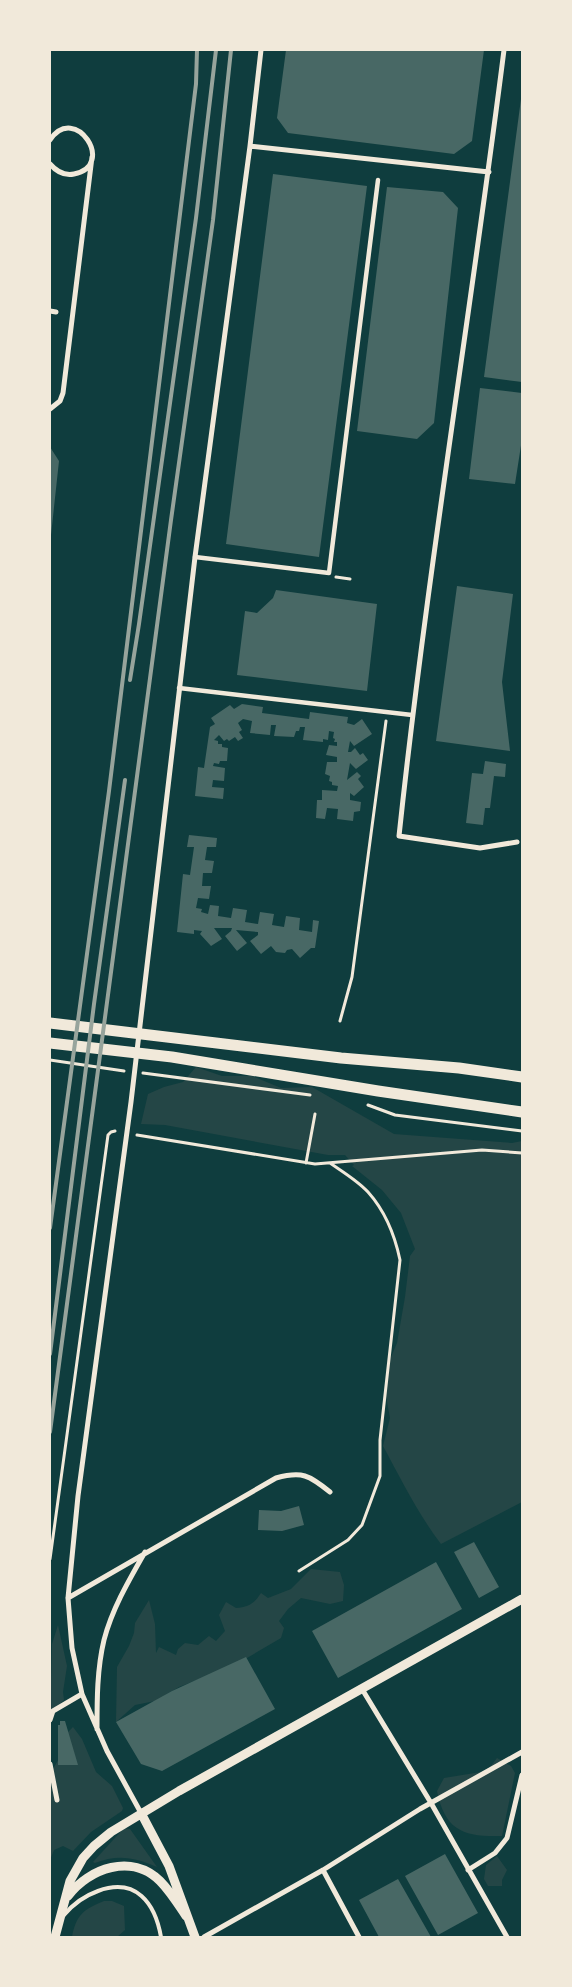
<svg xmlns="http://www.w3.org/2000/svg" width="572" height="1987" font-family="Mulish,sans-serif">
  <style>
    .green { fill: #244646 }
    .building { fill: #486865 }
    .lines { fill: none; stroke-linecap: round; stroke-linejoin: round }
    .path { stroke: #f1e9da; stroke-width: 3 }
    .service { stroke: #f1e9da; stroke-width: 4 }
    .pedestrian { stroke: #f1e9da; stroke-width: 4.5 }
    .minor { stroke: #f1e9da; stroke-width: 5 }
    .tertiary { stroke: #f1e9da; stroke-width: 9 }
    .primary { stroke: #f1e9da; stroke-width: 11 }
    .rail { stroke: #97a49c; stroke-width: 4 }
  </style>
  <rect width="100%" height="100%" fill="#0f3d3e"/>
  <path class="green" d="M196,1067L222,1076H252L281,1088L312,1087L394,1134L512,1143L522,1141V1502L441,1544C418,1514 401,1479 383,1446L390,1418L385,1391L388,1364L397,1343L405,1297L410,1256L415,1249L401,1213L382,1190L352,1166L354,1165L345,1155H328L165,1125L141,1124L148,1094L164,1087L183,1082Z
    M311,1569L340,1572L344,1585L343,1601L330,1604L301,1598L288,1609L279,1621L284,1628L281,1638L235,1665L179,1687L155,1701L135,1705L116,1722L117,1667L129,1646L134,1633L135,1623L149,1600L155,1624L156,1653L159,1647L176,1655L178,1649L185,1643L198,1645L209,1636L216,1641L225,1631L219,1615L226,1602L236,1608C248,1607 254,1604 261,1593L268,1598L291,1589Z
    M58,1625L67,1666L63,1692L64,1700L50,1713L52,1644Z
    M73,1727L82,1739L96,1772L112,1786L123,1808L122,1811L91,1832L73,1851L63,1846L54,1850L50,1860V1774L60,1757L67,1733Z
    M497,1758L511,1766L515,1773L502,1836C464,1837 445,1831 437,1791L444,1778L487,1771Z
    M124,1828L130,1829L157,1867C135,1857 117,1854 95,1863L93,1862Z
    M497,1856L507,1870L502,1880V1886H488L484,1879L486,1865Z
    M104,1901H112L124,1906L125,1930L117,1937H72C76,1915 84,1909 104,1901Z"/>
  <path class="building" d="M286,50H484L472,141L454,154L288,133L277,118Z
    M521,99H522V382L484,377Z
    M273,174L367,186L319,557L226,544Z
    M387,187L443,192L458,208L434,423L417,439L357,431Z
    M480,388L522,393V439L515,484L469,479Z
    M50,447L59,461L51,535H50Z
    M457,586L513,594L502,682L510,751L436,741Z
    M276,590L377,604L367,691L237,675L245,611L257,613L273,598Z
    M242,704L263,707L262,713L309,719L310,712L348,717L347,723L354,725L362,719L372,734L354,746L350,741L348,752H351L355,748L360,755L363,753L368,760L356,769L350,763L347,780L357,772L361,776L358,779L364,787L354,796L350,793V800L361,802L360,811L354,812L353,821L337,819L338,809L327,808L325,819L316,818L317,800H322V790L337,791L338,786L332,785V782L329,781L330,776L325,774L327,762H337V757L326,755L329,745L337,746V742H334L335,739L333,738L334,732L329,731L328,740L323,739V742L303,740L305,727H300L299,731H296L294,737L274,736L276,725H271L270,735L250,733L252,721L243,719L238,723L242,730L239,732L243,738L238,741L235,737L229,741L227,739L224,741L219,735L214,740L218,741V744H222V747L228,748L227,761H220L219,764L214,763L213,766L225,768L224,781L213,780L212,787L224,788L223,799L195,796L198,767L204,768L210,727L215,724L211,718L230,705L234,709Z
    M485,761L506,764L505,777L494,776L490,808H485L483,825L466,823L472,773L483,774Z
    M189,835L217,838L216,847H207L205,860L214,861L212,873H203L202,886H211L209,899L198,898L196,908L202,909L201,912L208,914L210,905L219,906L218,916L231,918L233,908L247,910L245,922L258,924L260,912L274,914L272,925L284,927L286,916L300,918L299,930L312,932L313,920L319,921L315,948H311L300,958L292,949L287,950L285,953L276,952L271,946L261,954L250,941L258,935V932L236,930L247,943L237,951L225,936L231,931L232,928H214L222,939L211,946L200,934L202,931L194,930V934L177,932L183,874L190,875L194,847H187Z
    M299,1506L304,1525L282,1531L258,1530L259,1510L281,1511Z
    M474,1542L499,1587L479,1598L454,1552Z
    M436,1562L462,1609L338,1678L312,1631Z
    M246,1657L275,1709L162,1771L141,1764L116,1722L172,1691Z
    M60,1721H65L78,1765H58V1725H60Z
    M445,1854L478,1913L438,1935L405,1876Z
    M398,1879L431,1937H379L359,1900Z"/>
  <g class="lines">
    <path class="path" d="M336,577L350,579
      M340,1021L352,977L386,721
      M50,1060L124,1071
      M143,1073L310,1095
      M368,1105L395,1115L522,1131
      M137,1135L315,1164L482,1150L522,1153
      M306,1163L315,1114
      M50,1559L108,1135L111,1132L115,1131
      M299,1571L348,1540L362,1525L380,1476V1440L400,1260C395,1236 385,1211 368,1192C358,1181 343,1172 330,1163"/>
    <path class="service" d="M64,1915C74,1903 84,1896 98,1891C136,1877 155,1903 161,1937"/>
    <path class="pedestrian" d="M195,557L329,573L378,180
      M179,688L412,715"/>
    <path class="minor" d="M504,50C471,312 427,573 399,836L480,848L517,842
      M50,140C75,102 117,166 74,174C64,176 56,171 50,164
      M250,146L489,172
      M50,311L56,312
      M50,409L60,401L63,393L92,157
      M68,1598L276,1478C302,1471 309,1475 330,1492
      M362,1689L431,1803L507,1937
      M50,1720L53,1711L82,1694
      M97,1729C97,1700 97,1669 104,1640C112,1609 129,1580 145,1552
      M50,1764L57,1800
      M141,1813L107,1751L82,1694L72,1648L68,1598L78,1496L131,1102L195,557L250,146L261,50
      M323,1870L359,1937
      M468,1870L495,1853L507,1838L522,1775
      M204,1937L323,1870L420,1809L522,1752"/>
    <path class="tertiary" d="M141,1813L169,1866L195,1937
      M68,1896C89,1868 132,1853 160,1881C170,1891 178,1904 186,1916
      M55,1937L70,1881L83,1858L94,1846L111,1832L179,1791L522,1599"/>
    <path class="primary" d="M50,1023L341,1058L459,1068L522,1077
      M50,1043L172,1057L378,1091L522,1112"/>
    <path class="rail" d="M130,680L139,624L196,218L216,50
      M50,1228L109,791L196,84L197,50
      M50,1354L94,1004L125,780
      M50,1432L171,520L213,220L231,50"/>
  </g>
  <rect width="572" height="1987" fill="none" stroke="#f1e9da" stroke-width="102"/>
</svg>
